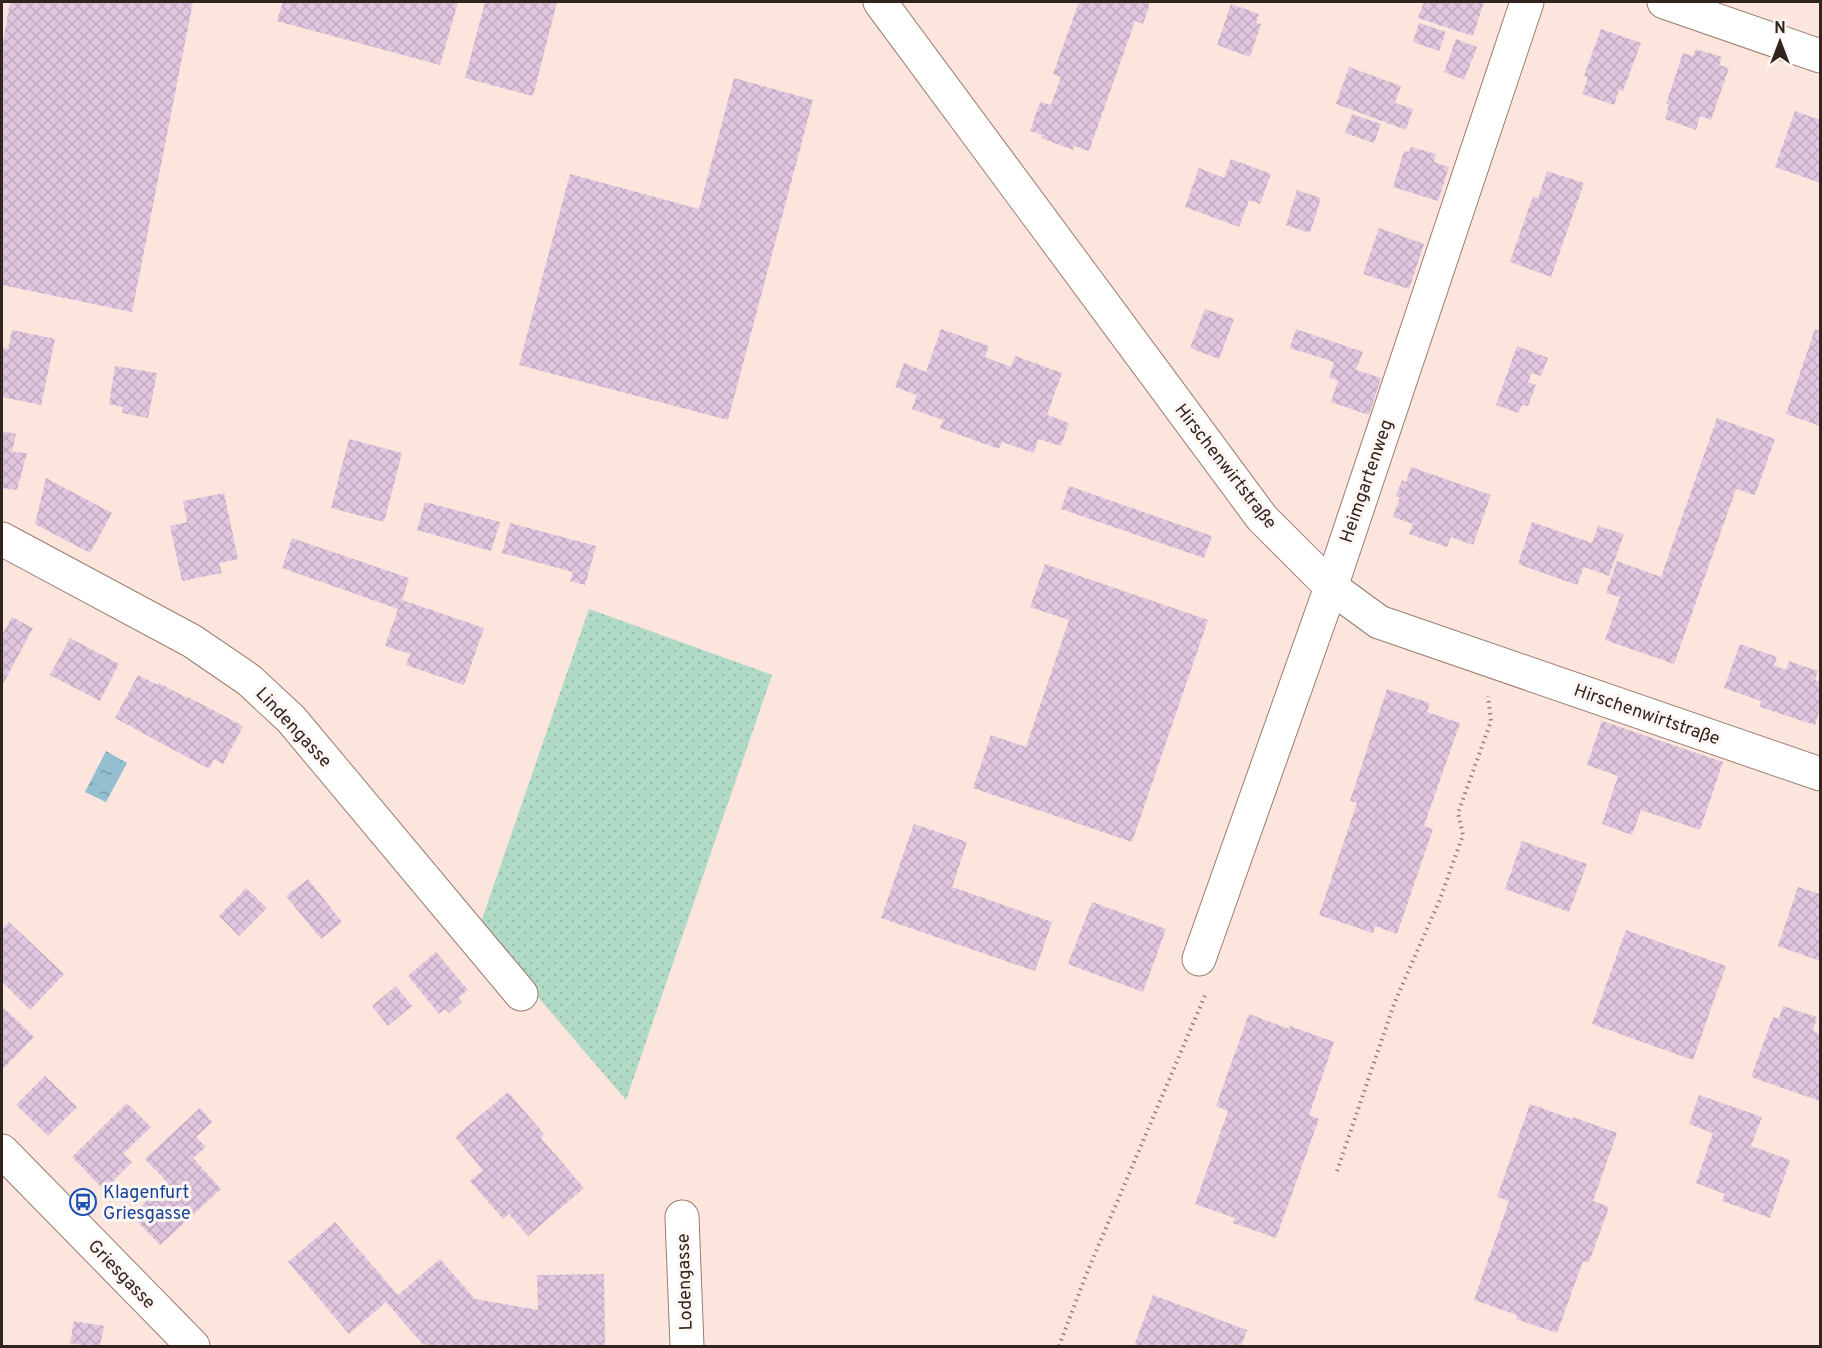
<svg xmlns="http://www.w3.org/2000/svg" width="1822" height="1348" font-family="Overpass,sans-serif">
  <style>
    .grass { fill: url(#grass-dots) }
    .water { fill: url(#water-ripples) }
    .building { fill: url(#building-cross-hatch) }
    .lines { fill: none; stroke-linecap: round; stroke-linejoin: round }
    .street-casing { stroke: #9c7d6e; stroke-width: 35 }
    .path { stroke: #93817a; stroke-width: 4; stroke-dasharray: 1.5 4.5; stroke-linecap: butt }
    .street { stroke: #fff; stroke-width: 33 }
    .labels { text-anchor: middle; stroke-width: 6; stroke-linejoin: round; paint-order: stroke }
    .street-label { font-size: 18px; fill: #31241f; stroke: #fdf6f3 }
    .transit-label { font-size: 18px; fill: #164399; stroke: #fdf6f3; text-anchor: start }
  </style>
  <defs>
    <pattern id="grass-dots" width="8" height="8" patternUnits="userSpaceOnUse" patternTransform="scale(1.5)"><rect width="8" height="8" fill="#b1dac6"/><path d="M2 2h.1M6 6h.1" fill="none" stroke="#9ba" stroke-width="1.8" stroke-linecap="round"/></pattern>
    <pattern id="water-ripples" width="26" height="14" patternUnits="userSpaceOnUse" patternTransform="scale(1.5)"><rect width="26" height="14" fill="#93bfd1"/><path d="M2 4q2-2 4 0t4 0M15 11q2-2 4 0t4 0" fill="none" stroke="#799ba9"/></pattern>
    <pattern id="building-cross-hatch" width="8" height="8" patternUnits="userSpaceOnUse" patternTransform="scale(1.5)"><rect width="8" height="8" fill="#e0c6df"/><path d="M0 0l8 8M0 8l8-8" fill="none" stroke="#c1aabf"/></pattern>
  </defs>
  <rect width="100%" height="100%" fill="#fbe5dc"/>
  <path class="grass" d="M589,609L772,675L626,1100L479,928Z"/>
  <path class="water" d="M106,751L127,763L106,802L85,792Z"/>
  <path class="building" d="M10,2H193L132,312L2,285V48Z
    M283,2H458L440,65L277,21Z
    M485,2H557L533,96L465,78Z
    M1079,2H1144L1150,4L1143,24L1135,21L1089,151L1074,146L1073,150L1041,138L1043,135L1030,131L1040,102L1051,105L1061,77L1053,74Z
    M1424,2H1484L1473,36L1418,18Z
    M1231,4L1259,14L1256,23L1261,24L1250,57L1217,45Z
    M1419,23L1446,32L1439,51L1413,42Z
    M1601,29L1641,43L1623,91L1619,90L1614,105L1582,94L1588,78L1584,76Z
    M1456,39L1477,47L1464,80L1444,72Z
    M1696,49L1722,57L1719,65L1729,68L1711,120L1700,116L1696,130L1665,119L1669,105L1666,104L1683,53L1693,56Z
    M1349,67L1401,86L1395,103L1413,109L1406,130L1336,104Z
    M734,78L813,100L728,420L519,365L570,174L699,209Z
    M1795,111L1820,120V183L1775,167Z
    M1352,114L1381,124L1374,143L1345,133Z
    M1411,147L1436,154L1434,162L1449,167L1438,201L1393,187L1404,151L1409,152Z
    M1231,159L1271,174L1260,204L1249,200L1239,227L1185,207L1199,168L1224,178Z
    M1547,171L1584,183L1551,277L1510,262L1533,196L1538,198Z
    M1297,190L1321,198L1310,233L1286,225Z
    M1379,228L1424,244L1409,289L1363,274Z
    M1205,309L1234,319L1219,359L1190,348Z
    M941,329L989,346L985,357L1011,367L1015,356L1062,373L1047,415L1069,423L1061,446L1038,439L1034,453L1002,442L999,449L940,428L943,420L912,409L917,395L895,387L904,363L926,372Z
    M1296,329L1363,352L1356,370L1381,378L1369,415L1331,402L1338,380L1329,378L1334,362L1290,348Z
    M1815,329L1820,331V426L1786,414Z
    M12,330L55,339L41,405L2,397V347L8,349Z
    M1517,346L1548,358L1541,376L1532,373L1528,382L1536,385L1528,406L1522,405L1518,413L1496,405Z
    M115,366L157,373L148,418L122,413L123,407L109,404Z
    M1717,418L1775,439L1755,495L1736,489L1674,664L1605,640L1620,597L1606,593L1617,561L1661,577Z
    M2,431L16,434L12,452L27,453L17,490L2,488Z
    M349,439L402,453L384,522L331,508Z
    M1411,467L1491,495L1473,545L1451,537L1447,547L1409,534L1413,524L1393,517L1400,497L1396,496L1402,480L1406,482Z
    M46,478L112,513L90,553L35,524Z
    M1069,486L1212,536L1204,558L1061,509Z
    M224,493L238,559L219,563L222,573L182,581L170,526L187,522L183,501Z
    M425,502L500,522L491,551L417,530Z
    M1532,522L1592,543L1598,526L1624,534L1609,576L1584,567L1577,585L1518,564Z
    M510,523L596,546L585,585L570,581L573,572L502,553Z
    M292,538L409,578L402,600L484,628L464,685L406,665L410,654L385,646L398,609L282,568Z
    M1045,564L1208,620L1132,842L973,788L991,735L1026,747L1069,620L1030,607Z
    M12,617L33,628L2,686V635Z
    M70,638L119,664L100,701L50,675Z
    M1740,644L1777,657L1774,665L1786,670L1789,661L1818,671L1815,680L1820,682V709L1815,725L1760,707L1761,701L1724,688Z
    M138,675L158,685L159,683L187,698L188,697L243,726L223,764L214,759L209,769L115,718Z
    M1387,689L1430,703L1427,712L1460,723L1424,826L1433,829L1397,934L1375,926L1373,933L1319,915L1357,803L1350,801Z
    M1602,721L1723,762L1700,830L1641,810L1632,835L1602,824L1618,776L1587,765Z
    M914,824L967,842L952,887L1052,922L1035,971L881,918Z
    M1522,841L1587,864L1569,912L1505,889Z
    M308,879L342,922L321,939L286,896Z
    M1798,887L1820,894V961L1778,946Z
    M246,888L267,908L239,936L219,916Z
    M1092,902L1166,929L1143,992L1068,964Z
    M9,922L64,974L30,1010L2,982V930Z
    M1626,930L1726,966L1693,1060L1592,1024Z
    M436,952L468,990L458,998L462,1002L449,1013L445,1009L439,1014L408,976Z
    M396,986L412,1006L388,1026L372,1006Z
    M2,1006L34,1037L2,1070Z
    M1783,1006L1817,1017L1813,1031L1820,1034V1101L1751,1077L1773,1017L1779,1019Z
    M1249,1014L1289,1029L1290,1026L1334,1042L1309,1115L1319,1119L1276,1238L1233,1223L1235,1218L1195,1204L1228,1111L1216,1106Z
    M45,1076L77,1107L48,1136L16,1105Z
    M508,1092L544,1134L541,1138L584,1188L528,1236L509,1214L503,1219L470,1181L483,1170L455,1137Z
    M1699,1095L1762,1117L1751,1146L1790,1160L1770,1218L1722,1201L1725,1194L1696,1183L1713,1133L1689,1124Z
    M127,1103L151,1127L123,1154L132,1162L104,1190L72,1157Z
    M1530,1104L1572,1119L1573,1117L1617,1133L1593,1201L1609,1207L1589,1262L1583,1261L1557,1333L1516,1319L1517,1315L1474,1300L1509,1201L1497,1197Z
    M200,1108L212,1122L196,1137L206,1147L193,1158L221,1189L160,1245L131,1215L167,1182L145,1159Z
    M335,1222L398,1295L440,1259L475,1299L538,1310L537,1275L604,1274L605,1346H424L386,1302L349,1334L288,1262Z
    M1153,1295L1247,1330L1241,1346H1134Z
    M74,1321L104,1326L100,1346H87L70,1343Z"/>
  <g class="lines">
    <defs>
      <path id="street" d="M880,2L1262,518L1331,587L1379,622L1820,774
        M1664,2L1820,56
        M2,539L192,641L249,680L291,719L521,994
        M1199,959L1331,587L1527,2
        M2,1151L193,1346
        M682,1217L687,1346"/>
    </defs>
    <use href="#street" class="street-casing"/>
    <path class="path" d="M1337,1171L1394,1004L1440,899L1463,835L1458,813L1491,721L1488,696
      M1059,1346L1086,1275L1206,993"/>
    <use href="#street" class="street"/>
  </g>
  <defs>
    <symbol id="bus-ring" viewBox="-11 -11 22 22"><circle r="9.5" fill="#fdf6f3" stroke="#1a4fb4" stroke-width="1.5"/><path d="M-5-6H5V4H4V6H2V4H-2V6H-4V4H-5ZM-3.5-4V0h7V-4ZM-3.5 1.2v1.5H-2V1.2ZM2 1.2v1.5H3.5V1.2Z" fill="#1a4fb4"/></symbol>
  </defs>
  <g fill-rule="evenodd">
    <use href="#bus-ring" x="68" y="1187" width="30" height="30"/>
  </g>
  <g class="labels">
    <g class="street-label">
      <text transform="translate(1226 466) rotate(52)" y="6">Hirschenwirtstraße</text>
      <text transform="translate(1366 481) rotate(-71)" y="6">Heimgartenweg</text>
      <text transform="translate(1647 714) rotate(19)" y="6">Hirschenwirtstraße</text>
      <text transform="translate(294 727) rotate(47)" y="6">Lindengasse</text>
      <text transform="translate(122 1274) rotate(46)" y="6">Griesgasse</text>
      <text transform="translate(684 1282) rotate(-92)" y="6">Lodengasse</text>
    </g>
    <g class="transit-label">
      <text x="103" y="1198">Klagenfurt<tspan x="103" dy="21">Griesgasse</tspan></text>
    </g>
  </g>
  <rect width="1822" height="1348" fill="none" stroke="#31241f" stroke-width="6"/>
  <g transform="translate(1780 42)" stroke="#fdf6f3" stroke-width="4.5" paint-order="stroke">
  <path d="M0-4.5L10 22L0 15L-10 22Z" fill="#31241f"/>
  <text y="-9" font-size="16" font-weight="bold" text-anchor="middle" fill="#31241f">N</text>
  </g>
</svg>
